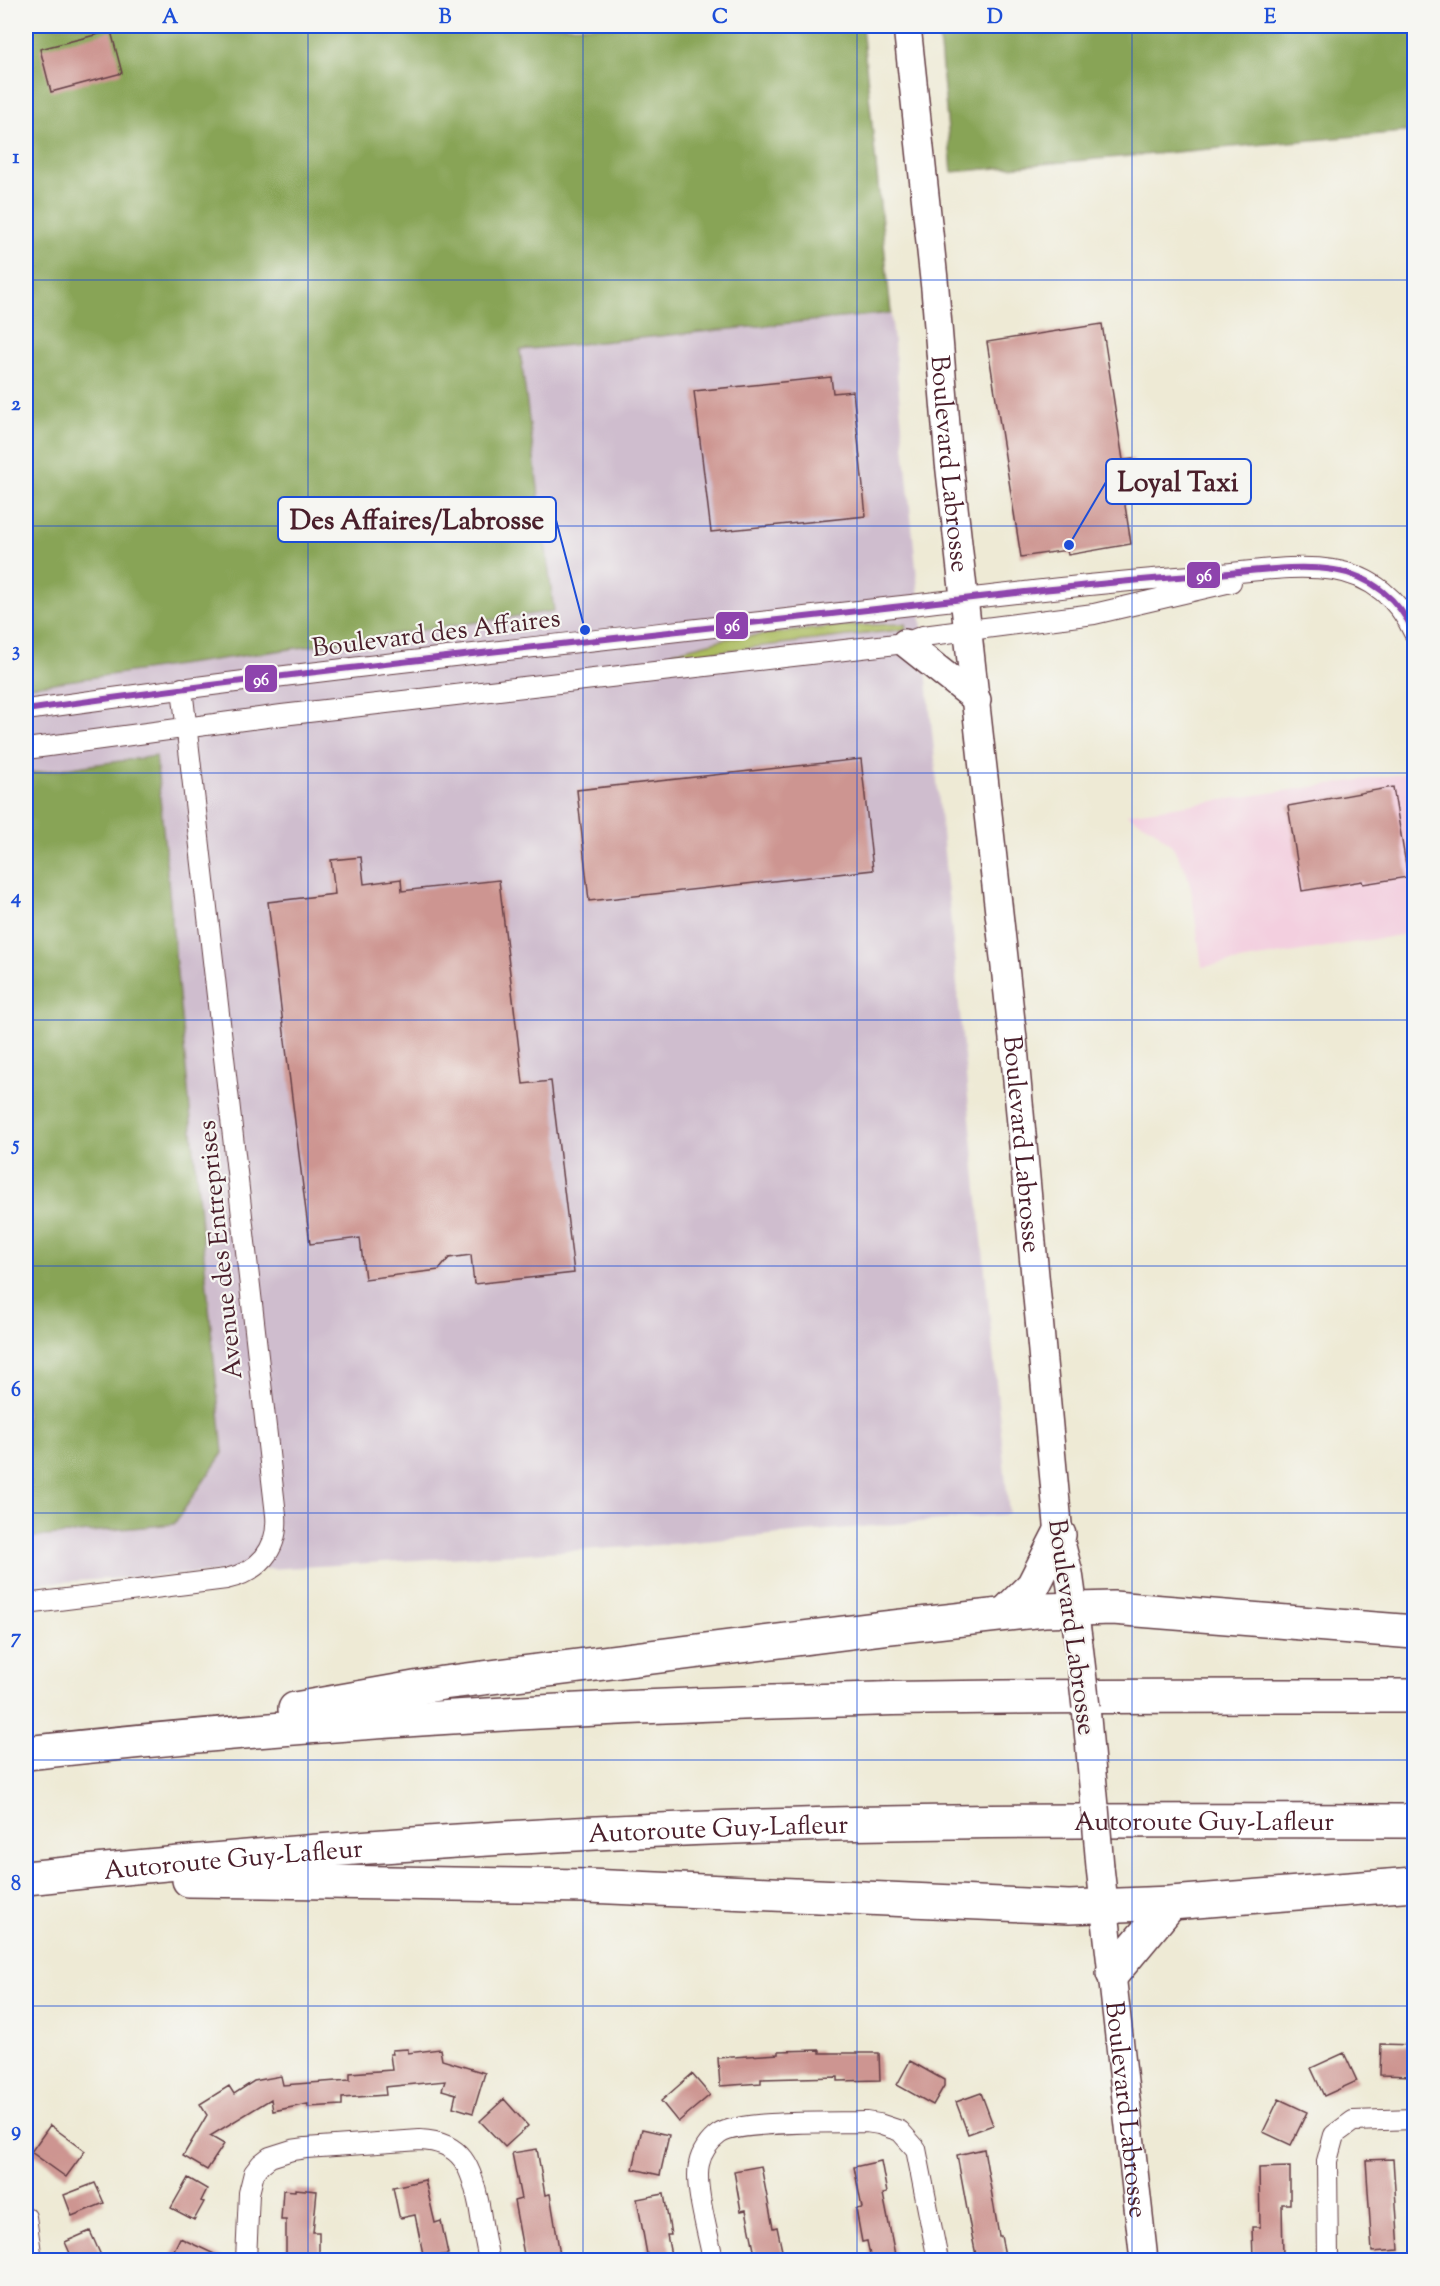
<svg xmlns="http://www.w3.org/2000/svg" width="1440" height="2286" font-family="'Sorts Mill Goudy',serif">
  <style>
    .built { fill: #f3cfdf }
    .industrial { fill: #cfbdce }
    .green { fill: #abbc5f; stroke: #7a6e45; stroke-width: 1.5 }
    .forest { fill: #88a456; stroke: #696240; stroke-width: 1.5 }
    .building { fill: #cd9591 }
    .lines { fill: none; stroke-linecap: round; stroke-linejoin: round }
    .street-casing { stroke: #633d44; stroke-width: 22 }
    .secondary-casing { stroke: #633d44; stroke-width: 30 }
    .highway-casing { stroke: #633d44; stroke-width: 36 }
    .street { stroke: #fff; stroke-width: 20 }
    .secondary { stroke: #fff; stroke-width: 27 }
    .highway { stroke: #fff; stroke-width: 33 }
    .secondary-bridge-casing { stroke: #633d44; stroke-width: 30; stroke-linecap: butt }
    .secondary-bridge { stroke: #fff; stroke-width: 27 }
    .bus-1-casing { stroke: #f6f6f2; stroke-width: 10 }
    .bus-1 { stroke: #8e44ad; stroke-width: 6 }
    .grid { fill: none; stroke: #1d4ed8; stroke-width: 1.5; stroke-opacity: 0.55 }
    .labels { text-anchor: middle; stroke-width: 4.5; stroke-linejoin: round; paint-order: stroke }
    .street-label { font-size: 26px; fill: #4a1f2b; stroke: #f6f6f2 }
    .leader { fill: none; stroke: #1d4ed8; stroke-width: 2 }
    .callout-dot { fill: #1d4ed8; stroke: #f6f6f2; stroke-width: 2 }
    .callout { fill: #f6f6f2; stroke: #1d4ed8; stroke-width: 2 }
    .callout-label { font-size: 27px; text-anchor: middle; font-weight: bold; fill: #4a1f2b }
    .line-badge { stroke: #f6f6f2; stroke-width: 2 }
    .badge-label { font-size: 16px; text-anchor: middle; font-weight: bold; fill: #fff }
    .neatline { fill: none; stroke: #1d4ed8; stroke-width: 2 }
    .grid-label { font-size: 20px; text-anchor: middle; font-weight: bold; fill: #1d4ed8 }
  </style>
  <rect width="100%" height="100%" fill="#f6f6f2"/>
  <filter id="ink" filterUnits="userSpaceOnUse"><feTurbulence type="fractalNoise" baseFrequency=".0167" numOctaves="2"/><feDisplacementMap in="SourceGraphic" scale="12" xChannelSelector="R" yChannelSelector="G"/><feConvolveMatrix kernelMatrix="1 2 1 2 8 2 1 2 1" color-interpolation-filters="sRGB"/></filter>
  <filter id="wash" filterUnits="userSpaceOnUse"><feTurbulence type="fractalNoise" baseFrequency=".008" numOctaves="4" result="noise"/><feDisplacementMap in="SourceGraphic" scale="24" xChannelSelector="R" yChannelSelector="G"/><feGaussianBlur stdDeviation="1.35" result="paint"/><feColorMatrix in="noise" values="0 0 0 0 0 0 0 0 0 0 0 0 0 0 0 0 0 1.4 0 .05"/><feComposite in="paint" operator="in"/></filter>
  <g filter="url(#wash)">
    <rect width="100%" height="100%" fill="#eeead5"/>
    <path class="built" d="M1414,772V933L1202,967L1191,888L1186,871L1173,847L1155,830L1126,814Z"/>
    <path class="industrial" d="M891,313L1009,1514L647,1546L26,1584V687L554,611L520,350Z"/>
    <path class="green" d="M905,624L906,629L673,657V652L725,639L839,626Z"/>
    <path class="forest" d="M26,26H862L891,313L520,350L554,611L26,687Z
      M938,26H1414V131L952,172Z
      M156,756L223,1453L174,1524L26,1538V774Z"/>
    <g id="blocks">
      <path class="building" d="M111,31L122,73L51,92L40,49Z
        M1102,324L1123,460L1133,459L1139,497L1124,499L1131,544L1068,555L1067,550L1021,557L987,342Z
        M831,377L833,393L853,391L866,516L711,532L694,391Z
        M861,759L873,870L589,901L577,790Z
        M1393,787L1408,877L1363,884L1362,881L1302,891L1288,806Z
        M361,857L364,884L401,879L402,891L499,880L523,1084L551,1081L574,1273L474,1284L471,1255L449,1258L439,1270L365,1279L360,1238L310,1244L268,902L335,894L331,860Z
        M1381,2044L1414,2045V2076L1380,2075Z
        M408,2049V2053L440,2049L442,2060L485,2073L473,2113L453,2107L456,2094L442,2090L445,2081L385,2087L386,2095L342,2098V2105L308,2107V2104L273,2111L271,2099L210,2136L224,2144L207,2170L183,2156L207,2115L200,2104L229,2086L234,2094L254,2081L281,2076L283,2085L350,2080V2073L392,2070L390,2054H393L392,2050Z
        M820,2050V2053H879L880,2080L838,2081V2077L761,2079V2083L720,2086L718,2058L779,2054V2051Z
        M1344,2053L1357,2081L1324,2096L1311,2068Z
        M910,2061L944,2080V2086L933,2105L897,2085Z
        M692,2074L710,2095L678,2122L661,2101Z
        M981,2093L993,2125L968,2134L956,2102Z
        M504,2099L528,2126L505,2147L480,2121Z
        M1279,2099L1307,2112L1291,2145L1263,2132Z
        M50,2125L85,2151L66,2177L31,2152Z
        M642,2129L669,2135L660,2175L633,2169Z
        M537,2149L545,2195L550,2194L560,2255H558L559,2260H525L514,2201L521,2199L512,2153Z
        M984,2149L999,2236H1001L1006,2260H977L971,2231L957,2155Z
        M1393,2159L1399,2250L1372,2252L1366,2160Z
        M881,2161L887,2193L883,2194L896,2260H871L867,2241L862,2242L856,2209L862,2208L854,2167Z
        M761,2166L773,2228L777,2227L784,2260H756L746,2210L741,2211L734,2171Z
        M1290,2167V2204H1282L1283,2260H1253L1252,2227H1260L1259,2168Z
        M188,2178L207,2189L201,2201L204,2202L194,2220L171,2208Z
        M425,2180L435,2223L441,2221L448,2254L424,2259L415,2215L401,2218L399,2216L393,2187Z
        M95,2183L104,2203L72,2216L64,2195Z
        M295,2189L317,2191L313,2232H319V2260H286V2220H281L283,2190L295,2191Z
        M664,2194L671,2235H667L672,2260H648L637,2199Z
        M90,2231L103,2260H73L65,2242Z
        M180,2238L227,2260H169Z"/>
    </g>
  </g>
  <g filter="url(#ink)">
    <use href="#blocks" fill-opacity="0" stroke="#633d44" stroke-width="1.5"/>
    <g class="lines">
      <defs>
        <path id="street" d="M26,710C325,667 627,638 928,603C1025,592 1122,580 1219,574C1256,571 1297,564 1334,570C1371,576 1399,599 1414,633
          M26,749L282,715L905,643L923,636L1094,614L1231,582
          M26,1604L226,1579C258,1572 279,1550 276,1515L182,688
          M26,2217L32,2260
          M246,2260L249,2193L254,2173L261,2164L270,2157L292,2150L306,2148L420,2140C463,2142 471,2167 479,2205C482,2224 485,2242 489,2260
          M713,2260C709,2236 694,2187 699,2164C701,2153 709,2141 719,2134C739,2120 836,2123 866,2122L879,2124L900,2131L916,2149L938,2260
          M1328,2260L1327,2161L1334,2135L1353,2121L1414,2119"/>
        <g id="secondary">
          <path id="s1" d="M907,26L935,289L949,462L1014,1048L1059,1535L1069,1573L1079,1645"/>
          <path d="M905,643L977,700"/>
          <path d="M1086,1707L1095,1807"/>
          <path id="s2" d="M1100,1867L1144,2260"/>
        </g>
        <g id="highway">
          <path d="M1006,1613L1033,1586L1059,1535"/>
          <path d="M295,1709L443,1683L883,1628L1044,1610L1113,1608L1414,1632"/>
          <path d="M26,1753C308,1722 592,1706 876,1699C1056,1695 1235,1696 1414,1696"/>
          <path id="s3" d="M26,1878C271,1852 517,1834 764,1826C981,1819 1198,1821 1414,1821"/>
          <path d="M189,1880L588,1886L1069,1907L1171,1903L1414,1884"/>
          <path d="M1113,1973L1171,1903"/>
        </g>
      </defs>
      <use href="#street" class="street-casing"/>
      <use href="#secondary" class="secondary-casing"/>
      <use href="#highway" class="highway-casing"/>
      <use href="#street" class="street"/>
      <use href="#secondary" class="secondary"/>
      <use href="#highway" class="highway"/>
      <defs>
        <path id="secondary-bridge" d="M1079,1645L1086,1707
          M1095,1807L1100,1867"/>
      </defs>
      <use href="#secondary-bridge" class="secondary-bridge-casing"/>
      <use href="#secondary-bridge" class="secondary-bridge"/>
      <defs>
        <path id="bus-1" d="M26,710C325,667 627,638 928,603C1025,592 1122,580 1219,574C1256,571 1297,564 1334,570C1371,576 1399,599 1414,633"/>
      </defs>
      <use href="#bus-1" class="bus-1-casing"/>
      <use href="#bus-1" class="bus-1"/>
    </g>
  </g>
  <path class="grid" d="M308,26V2260M583,26V2260M857,26V2260M1132,26V2260M26,280H1414M26,526H1414M26,773H1414M26,1020H1414M26,1266H1414M26,1513H1414M26,1760H1414M26,2006H1414"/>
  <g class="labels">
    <g class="street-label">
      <text dy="9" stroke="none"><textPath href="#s1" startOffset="440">Boulevard Labrosse</textPath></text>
      <text transform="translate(436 632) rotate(-7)" y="9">Boulevard des Affaires</text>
      <text dy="9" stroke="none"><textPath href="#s1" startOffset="1124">Boulevard Labrosse</textPath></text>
      <text transform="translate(219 1250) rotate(-96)" y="9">Avenue des Entreprises</text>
      <text transform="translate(1073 1627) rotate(82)" y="9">Boulevard Labrosse</text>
      <text dy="9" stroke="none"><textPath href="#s3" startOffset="1180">Autoroute Guy-Lafleur</textPath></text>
      <text dy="9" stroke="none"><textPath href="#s3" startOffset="694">Autoroute Guy-Lafleur</textPath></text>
      <text dy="9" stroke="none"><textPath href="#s3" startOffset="208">Autoroute Guy-Lafleur</textPath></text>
      <text dy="9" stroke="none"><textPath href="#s2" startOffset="244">Boulevard Labrosse</textPath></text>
    </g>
  </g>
  <path class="leader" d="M1069 545L1106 482M585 630L556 520"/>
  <g class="callout-dot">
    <circle cx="1069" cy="545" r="6"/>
    <circle cx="585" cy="630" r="6"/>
  </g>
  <g class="callout">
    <rect x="1106" y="459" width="145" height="45" rx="6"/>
    <rect x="278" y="497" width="278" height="45" rx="6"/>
  </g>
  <g class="callout-label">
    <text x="1178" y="491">Loyal Taxi</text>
    <text x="417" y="529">Des Affaires/Labrosse</text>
  </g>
  <g class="line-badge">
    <rect x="1186" y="561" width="35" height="28" rx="6" fill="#8e44ad"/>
    <rect x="715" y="611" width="34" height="29" rx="6" fill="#8e44ad"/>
    <rect x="244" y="664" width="34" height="29" rx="6" fill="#8e44ad"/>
  </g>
  <g class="badge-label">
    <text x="1204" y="581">96</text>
    <text x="732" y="631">96</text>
    <text x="261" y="685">96</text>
  </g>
  <rect width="1440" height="2286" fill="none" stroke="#f6f6f2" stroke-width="66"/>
  <rect x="33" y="33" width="1374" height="2220" class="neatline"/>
  <g class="grid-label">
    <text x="170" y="23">A</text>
    <text x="445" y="23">B</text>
    <text x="720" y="23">C</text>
    <text x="995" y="23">D</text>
    <text x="1270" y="23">E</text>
    <text x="16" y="163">1</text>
    <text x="16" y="410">2</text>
    <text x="16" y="656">3</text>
    <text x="16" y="903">4</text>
    <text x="16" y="1150">5</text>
    <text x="16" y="1396">6</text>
    <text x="16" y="1643">7</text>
    <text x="16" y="1890">8</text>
    <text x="16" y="2136">9</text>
  </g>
</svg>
